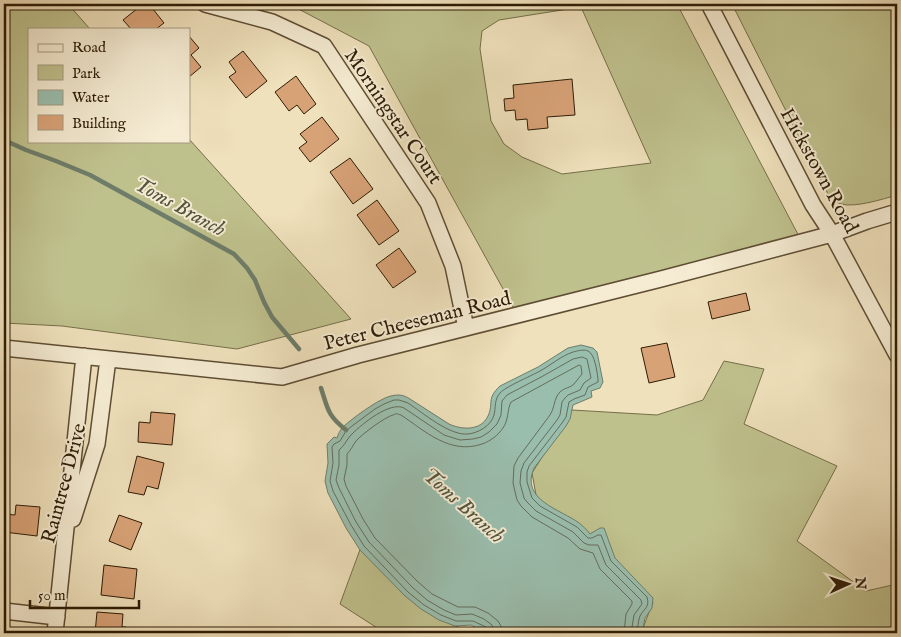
<svg xmlns="http://www.w3.org/2000/svg" width="901" height="637" font-family="'IM FELL English',serif">
  <style>
    .green { fill: #bfc18d; stroke: #766e49; fill-rule: evenodd }
    .water { fill: #9abeae; stroke: #6e7d6a }
    .lines { fill: none; stroke-linecap: round; stroke-linejoin: round }
    .shore { stroke: #646d5a; stroke-width: 1 }
    .stream { stroke: #6e7d6a; stroke-width: 4.5 }
    .building { fill: #d8a277; stroke: #2d1c05 }
    .minor-casing { stroke: #5e4d33; stroke-width: 18 }
    .minor { stroke: #f5ecd3; stroke-width: 15 }
    .labels { text-anchor: middle; stroke-width: 4; stroke-linejoin: round; paint-order: stroke }
    .street-label { font-size: 20px; fill: #2d1c05; stroke: #f5ecd3 }
    .water-label { font-size: 21px; font-style: italic; fill: #535540; stroke: #f5ecd3 }
  </style>
  <rect width="100%" height="100%" fill="#efe1bc"/>
  <filter id="stains"><feTurbulence type="fractalNoise" baseFrequency=".004" numOctaves="4"/><feColorMatrix values="0 0 0 0 .2 0 0 0 0 .09 0 0 0 0 .02 0 0 0 .5 -.17"/></filter>
  <radialGradient id="worn" r=".72"><stop offset=".6" stop-color="#630" stop-opacity="0"/><stop offset="1" stop-color="#630" stop-opacity=".3"/></radialGradient>
  <path class="green" d="M4,4H68L90,29H29V141H189V139L351,319L237,349L62,326L4,323Z
    M289,4H677L802,242L518,316L369,46ZM581,7L651,163L562,174L522,157L504,144L491,121L480,49L482,31L499,20Z
    M732,4H897V195C883,199 855,208 841,204C838,203 834,200 830,198Z
    M724,361L764,369L744,424L837,466L797,541L866,591L897,584V633H641L653,602L538,506L532,473L572,410L657,415L703,400Z
    M365,536L412,597L467,633H385L340,604Z"/>
  <path class="water" d="M581,345L593,348L597,352L603,382L600,388L591,391L592,397L573,405L570,419L566,426L534,468C520,500 560,509 579,523C583,526 587,530 590,534L600,528H604L615,558L653,598L652,608L645,618L642,633H486L471,625L455,626L439,620L421,609L404,595L360,550L346,528L328,493L325,481L328,463L327,444L334,437L337,438C338,434 340,431 342,428C351,419 380,398 391,396C399,394 404,395 410,399L449,424C462,430 481,431 488,416C494,403 486,399 500,386L538,367L568,348Z"/>
  <g class="lines">
    <path class="shore" d="M488,633V630L486,627L473,621H456L441,615L424,605L408,592L364,546L351,525L333,491L330,481L333,463L332,447L334,444L340,441L346,431L352,426L375,409L384,404L394,400H399L408,403C423,413 450,436 468,434C478,433 491,426 494,415C496,407 494,400 500,393C505,387 531,376 540,371C551,365 561,356 573,352C577,351 584,349 588,351C595,354 597,372 598,379V382L588,387L585,395L574,399L569,402L566,417L562,423L529,466L527,472V482L532,498L540,506L577,527L588,538H592L598,535H601L611,561L647,597C650,608 644,608 640,616C638,621 638,628 637,633
      M494,633L492,625L484,619L472,614L456,615L444,610L427,600L412,587L369,542L356,522L339,488L336,480L339,465V450C346,444 346,440 352,434C362,424 390,401 404,408L444,435L460,440L473,439L481,437L489,432L497,424L501,415L502,401L507,395L543,376L573,359L582,357L587,359L591,378L584,383L580,390L568,395L565,398L562,402L560,415L557,420L524,463L521,471L520,483L524,498L527,502L536,511L573,532L584,543L589,545H598L606,565L641,600L642,604L634,615L631,633
      M502,633L501,626L498,621L488,613L475,607H458L432,594L417,581L375,538L363,519L346,486L344,479L347,465V454C351,450 353,445 356,441C362,434 385,417 393,415C397,413 397,414 401,415C425,431 450,455 482,444C491,441 498,435 503,428C509,419 507,410 511,402L579,365L581,366L582,374C579,377 577,381 574,384C569,389 562,387 557,396C554,402 554,409 550,415L518,458L514,466L513,483L517,500L521,506L532,517L568,538L580,549L593,553L600,569L632,601V604L626,614L624,633"/>
    <path class="stream" d="M4,140L26,150L56,161L90,175L234,254L247,268L255,280L264,302L272,317L299,349
      M321,388C328,409 327,415 346,430"/>
  </g>
  <path class="building" d="M143,4H149L164,23L156,29H131L123,20Z
    M189,36L199,48L191,55L201,67L189,77Z
    M243,51L267,81L246,98L229,77L236,72L229,62Z
    M296,76L316,104L304,114L297,105L289,111L275,92Z
    M572,79L575,115L547,117L548,128L528,130L527,119L516,120L515,110L505,111L504,99L514,98L513,85Z
    M322,117L339,139L310,162L299,148L307,142L300,134Z
    M350,158L373,189L353,204L330,172Z
    M377,200L399,231L379,245L357,215Z
    M399,248L416,272L393,288L376,265Z
    M746,293L750,310L712,319L708,302Z
    M667,343L675,377L649,383L641,348Z
    M151,412L175,414L172,445L138,442L139,422L150,423Z
    M137,456L164,463L158,489L147,486L144,495L128,492Z
    M16,505L40,507L37,536L4,532V514L15,515Z
    M119,515L142,523L131,550L109,541Z
    M104,565L137,569L134,599L101,595Z
    M97,612L123,614L122,627H126V633H95Z"/>
  <g class="lines">
    <defs>
      <path id="minor" d="M205,4L272,22L324,46L428,203L453,266L466,328
        M709,4L813,205L832,234L897,355
        M4,348L282,377L358,355L661,279L832,234L867,221L897,212
        M73,519L97,444L108,359
        M4,611L57,617
        M55,633L84,356"/>
    </defs>
    <use href="#minor" class="minor-casing"/>
    <use href="#minor" class="minor"/>
  </g>
  <g class="labels">
    <g class="street-label">
      <text transform="translate(394 116) rotate(56)" y="7">Morningstar Court</text>
      <text transform="translate(820 170) rotate(61)" y="7">Hickstown Road</text>
      <text transform="translate(417 320) rotate(-14)" y="7">Peter Cheeseman Road</text>
      <text transform="translate(63 483) rotate(-75)" y="7">Raintree Drive</text>
    </g>
    <g class="water-label">
      <text transform="translate(180 206) rotate(29)" y="7">Toms Branch</text>
      <text transform="translate(464 505) rotate(42)" y="7">Toms Branch</text>
    </g>
  </g>
  <rect width="901" height="637" fill="none" stroke="#efe1bc" stroke-width="20"/>
  <rect x="5" y="5" width="891" height="627" fill="none" stroke="#2d1c05" stroke-width="2.5"/>
  <rect x="10" y="10" width="881" height="617" fill="none" stroke="#2d1c05"/>
  <rect x="28" y="28" width="162" height="115" fill="#f5ecd3" stroke="#a59981"/>
  <rect x="38" y="44" width="25" height="8" fill="#f5ecd3" stroke="#a59981"/>
  <text x="72" y="52" font-size="15" fill="#2d1c05">Road</text>
  <rect x="38" y="65" width="25" height="15" fill="#bfc18d" stroke="#a59981"/>
  <text x="72" y="78" font-size="15" fill="#2d1c05">Park</text>
  <rect x="38" y="90" width="25" height="15" fill="#9abeae" stroke="#a59981"/>
  <text x="72" y="102" font-size="15" fill="#2d1c05">Water</text>
  <rect x="38" y="115" width="25" height="15" fill="#d8a277" stroke="#a59981"/>
  <text x="72" y="128" font-size="15" fill="#2d1c05">Building</text>
  <g transform="translate(848 584) rotate(87)" stroke="#f5ecd3" stroke-width="4" paint-order="stroke">
  <path d="M0-4L9 19L0 12L-9 19Z" fill="#2d1c05"/>
  <text y="-8" font-size="14" font-weight="bold" text-anchor="middle" fill="#2d1c05">N</text>
  </g>
  <path d="M30 600v8h109v-8" fill="none" stroke="#2d1c05" stroke-width="2.5"/>
  <text x="38" y="600" font-size="15" fill="#2d1c05" stroke="#f5ecd3" stroke-width="4" paint-order="stroke">50 m</text>
  <rect width="100%" height="100%" filter="url(#stains)"/>
  <rect width="100%" height="100%" fill="url(#worn)"/>
</svg>
